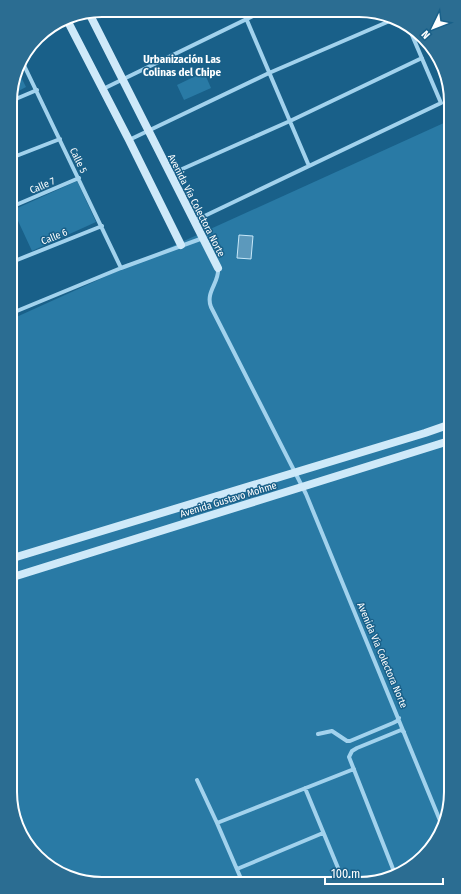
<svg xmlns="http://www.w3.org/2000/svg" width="461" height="894" font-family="'Fira Sans Condensed',sans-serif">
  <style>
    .green { fill: #297aa5 }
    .building { fill: #5c99bc; stroke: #c7e8f9 }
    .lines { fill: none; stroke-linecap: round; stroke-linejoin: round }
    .street { stroke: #a2d2ed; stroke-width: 4 }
    .secondary { stroke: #cee9f9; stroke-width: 8 }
    .labels { text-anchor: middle; stroke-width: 3; stroke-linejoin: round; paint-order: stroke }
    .street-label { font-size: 10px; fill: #fff; stroke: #196089 }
    .neighbourhood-label { font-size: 11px; font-weight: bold; fill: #fff; stroke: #196089 }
    .rim { fill: none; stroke: #fff; stroke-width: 2 }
  </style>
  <rect width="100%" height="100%" fill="#196089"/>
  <path class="green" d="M17,69L26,87L11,95V91Z
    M204,72L211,88L184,100L177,85Z
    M446,122L451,798L432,848L388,879L90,883L42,861L15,821L12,319Z
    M77,181L96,222L32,251L13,210Z"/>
  <path class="building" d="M239,235L253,236L251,259L237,258Z"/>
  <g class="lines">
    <path class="street" d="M243,11L309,166
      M129,16L141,10
      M21,59L121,268
      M103,89L263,11
      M11,101L37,90
      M129,140L269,73L392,20
      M11,158L60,139
      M171,174L290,121L422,58
      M11,207L79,178
      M194,221L441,103L409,28
      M12,262L102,226
      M218,268C220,282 205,292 211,307L306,494L441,823
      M12,313L121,268L203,238
      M318,734L332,731L347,741H350L393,723L397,721L399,718
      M197,780L217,823L242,881
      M305,788L343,880
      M217,823L354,769
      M237,869L323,833
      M395,874L349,757L352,751L357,748L401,730L404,732"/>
    <path class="secondary" d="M89,13L218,268
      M66,18L129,140L181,245
      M13,558L425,433L448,425
      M13,577L449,441"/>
  </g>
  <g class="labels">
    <g class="street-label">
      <text transform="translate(79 160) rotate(64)" y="4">Calle 5</text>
      <text transform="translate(42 185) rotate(-23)" y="4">Calle 7</text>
      <text transform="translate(197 205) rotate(63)" y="4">Avenida Vía Colectora Norte</text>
      <text transform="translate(54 236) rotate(-22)" y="4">Calle 6</text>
      <text transform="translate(228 499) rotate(-17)" y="4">Avenida Gustavo Mohme</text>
      <text transform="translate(383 655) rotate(67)" y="4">Avenida Vía Colectora Norte</text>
    </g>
    <g class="neighbourhood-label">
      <text x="182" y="63">Urbanización Las<tspan x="182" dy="13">Colinas del Chipe</tspan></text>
    </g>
  </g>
  <path d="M0 0H461V894H0ZM102 17H359A85 85 0 0 1 444 102V792A85 85 0 0 1 359 877H102A85 85 0 0 1 17 792V102A85 85 0 0 1 102 17Z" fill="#2b6d92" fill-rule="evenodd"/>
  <path class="rim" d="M102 17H359A85 85 0 0 1 444 102V792A85 85 0 0 1 359 877H102A85 85 0 0 1 17 792V102A85 85 0 0 1 102 17Z"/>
  <g transform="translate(433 28) rotate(227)" stroke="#196089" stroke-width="3" paint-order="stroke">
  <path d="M0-3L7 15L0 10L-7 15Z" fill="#ffffff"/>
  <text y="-6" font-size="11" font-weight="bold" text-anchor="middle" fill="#ffffff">N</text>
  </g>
  <path d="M325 878v6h118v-6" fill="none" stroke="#ffffff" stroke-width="2"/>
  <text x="331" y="878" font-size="12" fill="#ffffff" stroke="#196089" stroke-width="3" paint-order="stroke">100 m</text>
</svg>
